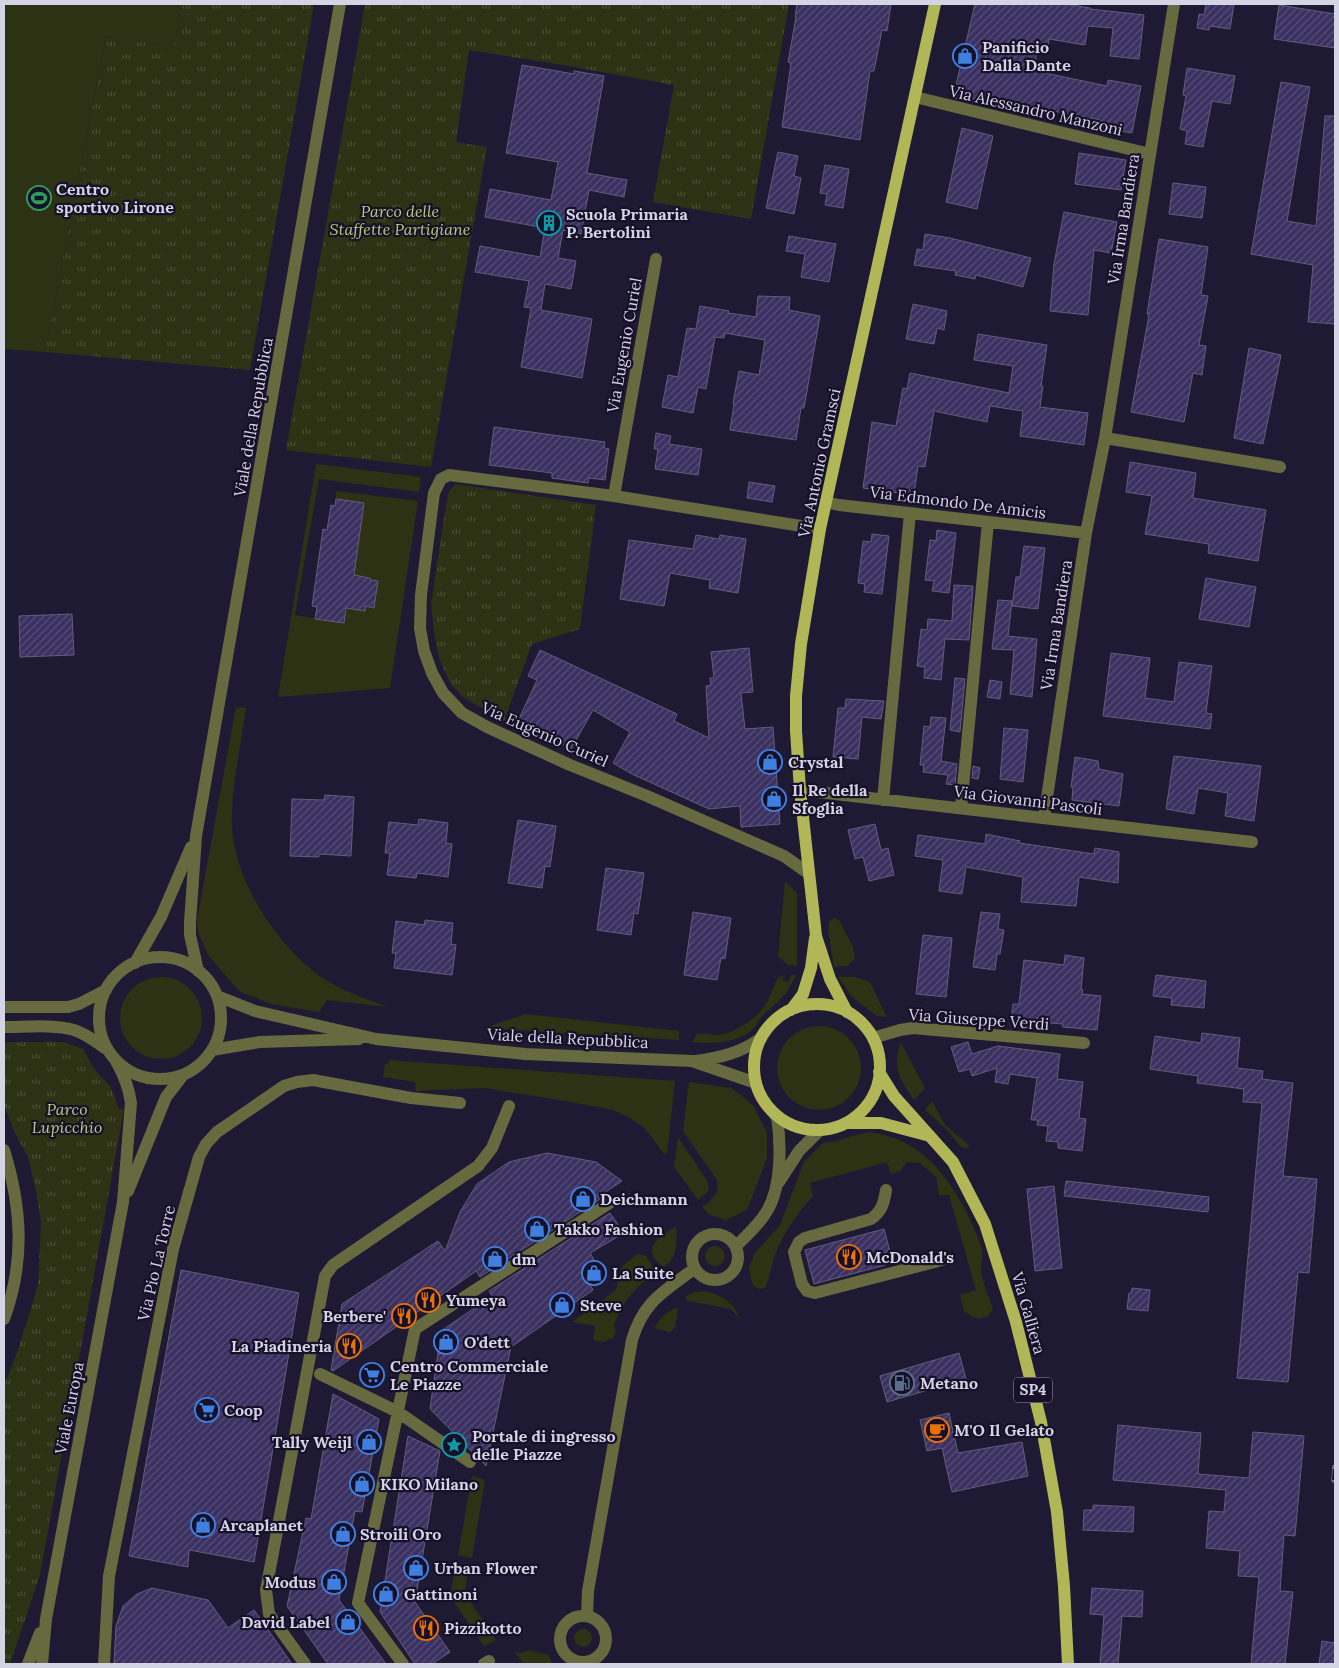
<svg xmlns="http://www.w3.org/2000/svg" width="1339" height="1668" font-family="Lora,serif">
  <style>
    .grass { fill: #2c3213 }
    .park { fill: url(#park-tufts) }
    .building { fill: url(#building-hatch); stroke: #615d7a }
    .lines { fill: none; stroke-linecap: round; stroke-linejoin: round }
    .minor { stroke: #676a3e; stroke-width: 12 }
    .major { stroke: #b1b656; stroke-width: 12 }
    .rail-casing { stroke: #726f84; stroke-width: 5.5 }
    .rail { stroke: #161129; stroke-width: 4; stroke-dasharray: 11; stroke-linecap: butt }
    .labels { text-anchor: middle; stroke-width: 4.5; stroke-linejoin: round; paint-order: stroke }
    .shield { fill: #161129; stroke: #9c9aad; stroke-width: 1 }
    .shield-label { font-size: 15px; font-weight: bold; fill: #d5d4e5 }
    .poi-label { font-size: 16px; font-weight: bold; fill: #d5d4e5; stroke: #161129; text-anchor: start }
    .street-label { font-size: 16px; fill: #d5d4e5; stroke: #161129 }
    .park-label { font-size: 16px; font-style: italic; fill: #bacb76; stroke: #161129 }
  </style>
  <defs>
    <pattern id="park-tufts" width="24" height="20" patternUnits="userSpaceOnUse" patternTransform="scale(1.25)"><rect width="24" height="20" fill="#2c3213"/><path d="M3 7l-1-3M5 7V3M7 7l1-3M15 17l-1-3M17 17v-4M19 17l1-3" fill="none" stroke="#4a4f35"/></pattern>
    <pattern id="building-hatch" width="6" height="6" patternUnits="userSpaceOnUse" patternTransform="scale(1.25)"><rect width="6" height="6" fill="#3b3161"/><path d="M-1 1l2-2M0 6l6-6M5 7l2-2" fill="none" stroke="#564e78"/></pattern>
  </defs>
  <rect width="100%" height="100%" fill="#1f1a33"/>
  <path class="grass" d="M4,4H183L174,47L106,36L45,352L4,349Z
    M316,464L421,477L419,492L319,479L295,615L344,623L346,608L364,611L365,606L374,607L378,582L370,580V577L354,575L364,504L336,499V491L418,501L390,688L278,697Z
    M236,707L246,708C241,745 231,788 232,825C233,880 281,954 329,982C347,992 368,1000 388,1007L327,1000L319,1012L271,1004L239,991L208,955L198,932L197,920Z
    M785,881L797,893V966L787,964L778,956Z
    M834,918L839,920L853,947L855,956L854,960L847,966L834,967L828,930L829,922Z
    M791,975H796C786,996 781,1000 764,1014C759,1018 757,1025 752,1030C740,1042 708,1045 692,1042L697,1034C705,1033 709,1034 716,1035C730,1036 756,1019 763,1008C771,998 772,986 779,977L783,976V981L789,982Z
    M120 1018a41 41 0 1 1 82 0a41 41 0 1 1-82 0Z
    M855,977L870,982L887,1017L877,1016L852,997L838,977Z
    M526,1014L679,1031V1040L484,1028Z
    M777 1068a42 42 0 1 1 84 0a42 42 0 1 1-84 0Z
    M901,1043L925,1088L914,1100C900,1080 891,1067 901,1043Z
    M389,1060L675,1081L667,1154L663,1153L651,1136L643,1127L628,1117L613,1110L565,1101L485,1088L416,1091L415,1082L383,1077L385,1064H388Z
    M689,1082L731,1088L753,1105L767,1133V1158L747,1210L726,1220L710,1215L702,1207C712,1200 720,1193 717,1180L683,1131Z
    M932,1101L945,1125L970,1146L967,1148L961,1147L947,1130L925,1110Z
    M870,1132C892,1135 912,1144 928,1159C950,1178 972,1219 981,1246C984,1253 981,1262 981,1269C982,1282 989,1297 993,1309L988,1316L980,1319L972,1317L964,1311L960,1295L976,1290L949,1195H939L936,1177L920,1163L907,1162L900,1171L891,1174L887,1162L810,1183L813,1196C797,1214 784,1232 775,1255C771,1266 770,1278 765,1288L758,1289L752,1284L749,1267L755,1253L780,1225L804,1162L823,1143C839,1142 854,1134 870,1132Z
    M678,1137L708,1182C710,1192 706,1195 698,1200L674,1167Z
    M676,1226C677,1240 678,1259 664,1267C638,1249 660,1237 676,1226Z
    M705 1256a10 10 0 1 1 20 0a10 10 0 1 1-20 0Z
    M638,1254L646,1256L654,1269V1273C635,1288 621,1303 614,1326L616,1331L613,1338L603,1342L593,1340L595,1326L572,1322L616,1290L622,1266Z
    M706,1291C724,1296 734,1303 740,1320L731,1309L688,1301L685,1297L694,1292Z
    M674,1308L678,1309L675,1328L670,1332L654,1328L662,1317Z
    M472,1476L485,1480L472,1558L458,1555Z
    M455,1569L468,1571L465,1592L466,1595L496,1640L484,1646L450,1596Z
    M574 1638a9 9 0 1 1 18 0a9 9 0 1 1-18 0Z
    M528,1650L549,1655L552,1664H524L514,1651L521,1653Z"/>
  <path class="park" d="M183,4H314L250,370L45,352L106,36L174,47Z
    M365,4H789L751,219L653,202L674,85L563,65L469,50L456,142L487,147L431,467L286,450Z
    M455,484L596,505L580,629L532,644L504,721L463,697L450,683L439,658L434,632L431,604L448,493Z
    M4,1042H64L83,1049L94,1069L111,1087L119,1109H124L40,1575L10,1664H4V1386L18,1350L38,1285L41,1223L36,1191L28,1157L14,1131L4,1105Z"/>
  <path class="building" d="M797,4H891L887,31L882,30L874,71H870L860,140L782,127L791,63L788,62L796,17H795Z
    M975,4H1065L1090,8V9L1144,15L1139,59L1110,56L1113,28L1088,26L1085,45L1049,39L1048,49L1037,48L1035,66L1046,68L1045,73L1107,86L1108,80L1141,86L1132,133L1099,127L1100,120L1032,107L1030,116L1004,110V109L953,98Z
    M1206,4H1234L1230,29L1210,26L1209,30L1197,28L1199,14L1204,15Z
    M1279,5L1335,14V48L1274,39Z
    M522,65L574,74V71L604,76L587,173L627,180L624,197L589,190L581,234L563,230L558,258L576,261L571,289L545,284L541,310L592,319L582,378L521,367L531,308L524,307L529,281L475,272L480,246L540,257L545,228L485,217L490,189L551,200L558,162L506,153Z
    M1187,68L1235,76L1230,104L1212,101L1203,147L1185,144L1187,131L1180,129L1186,96L1183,95Z
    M1281,82L1310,87L1287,221L1316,226L1325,116H1335V324L1308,322L1313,265L1251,254Z
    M962,128L993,136L977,209L946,202Z
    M778,152L798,156L794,176L801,178L794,214L766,208Z
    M1079,153L1126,160L1121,190L1075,184Z
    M825,165L849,169L843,208L825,205L827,194L820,193Z
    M1173,183L1206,187L1202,218L1169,214Z
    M1064,212L1117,222L1111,253L1094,250L1088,315L1050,311L1054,264Z
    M925,234L950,238L1031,258L1023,287L976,275L975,279L955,275L956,271L914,265L917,249L923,250Z
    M789,236L836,244L829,282L801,277L805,254L786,251Z
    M1159,239L1208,247L1201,295L1208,296L1199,345L1206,346L1202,375L1193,373L1184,422L1131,412L1149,315L1147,314Z
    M758,296L790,297L789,310L820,316L804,408H801L796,440L730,430L734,404L733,403L739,371L759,375L765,340L725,333L724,338L715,337L706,389L698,387L693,413L662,407L668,375L678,377L687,328L696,329L700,306L729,311L728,313L756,317Z
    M913,304L947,311L944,330L937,328L934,344L906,339Z
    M978,334L1047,345L1041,386H1043L1040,407L1088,413L1084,445L1020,436L1023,411L990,406L987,422L934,411L925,467L918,466L914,495L863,488L872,422L896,426L903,388L907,389L910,373L1009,393L1013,366L974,360Z
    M1249,348L1281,355L1263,444L1234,438Z
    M494,427L605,442L604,448L609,449L605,480L589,478L588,483L552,478V473L489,465Z
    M656,433L671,436L669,444L702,449L698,475L655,469L658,449H654Z
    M1130,462L1196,473L1193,498L1266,510L1258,561L1208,553L1209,544L1145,534L1152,496L1126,492Z
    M749,482L775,486L772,502L747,498Z
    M336,499L364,503L354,575L370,578V580L378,581L374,608L365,606V611L346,608L344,623L315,619L317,607L312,606L323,529L327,530L331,505L335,506Z
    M937,530L956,533L949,593L932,591L934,581L925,580L930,540L936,541Z
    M872,534L889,536L882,594L864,592L865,584L858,583L863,541L871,542Z
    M696,535L719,539L720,535L746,539L738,593L709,588L710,580L670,573L664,606L620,599L629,540L693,549Z
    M1024,546L1045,548L1038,609L1012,606L1016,577H1020Z
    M1206,578L1256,587L1249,627L1199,619Z
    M954,585L973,586L969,640L945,639L941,680L924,678L925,667L917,666L921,629L927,630L928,619L952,621Z
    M998,600L1012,601L1008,636L1037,639L1032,697L1010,694L1014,650L992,649Z
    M72,614L74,655L20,657L19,616Z
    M749,648L753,692L741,693L745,729L773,727L780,824L741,827L740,806L709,809L632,774L613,763L630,732L593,710L571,749L518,721L537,680L528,676L540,650L677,714L674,721L709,738L706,686L711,685L710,678H714L711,652Z
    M1111,653L1150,658L1145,698L1174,702L1179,662L1212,666L1206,713L1212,714L1210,729L1103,716Z
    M955,678L965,679L960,732L950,730Z
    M990,680L1002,682L1000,699L987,697Z
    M846,699L884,701L881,719L862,717L858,759L833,757L838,708H845Z
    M931,717L946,718L941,761L957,764L955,785L946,784L948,775L923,772L924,765H920L924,726L930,727Z
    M1004,728L1028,730L1023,782L1000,779Z
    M1174,756L1261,766L1254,821L1225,816L1228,793L1198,788L1194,814L1166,809Z
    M1075,757L1098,761L1099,769L1123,774L1119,806L1072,800L1073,787H1071Z
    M973,766L980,768L978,779L972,778Z
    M325,795L354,797L351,856L319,854V857L290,856L292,799L324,800Z
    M419,819L448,823L446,843L452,844L448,877L417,873L416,878L387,875L390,853H385L389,822L418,825Z
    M518,820L556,826L550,867L545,866L542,888L508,883Z
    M875,824L881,850L888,848L894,875L869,881L863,857L855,859L848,830Z
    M986,834L1020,841L1019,843L1094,854L1095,848L1119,852L1118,883L1079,877L1076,906L1021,902L1023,877L966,867L962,894L939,891L943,860L915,856L918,835L985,844Z
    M606,868L644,873L638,914L634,913L631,935L597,930Z
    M693,912L731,918L725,959L721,958L717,980L684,975Z
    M981,912L1000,914L998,929L1004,930L1000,954H997L995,970L973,967Z
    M425,920L453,923L451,944L456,945L452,975L394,968L396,953H392L396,921L424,925Z
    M923,935L952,938L946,997L916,994Z
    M1065,955L1084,958L1081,990H1083L1082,994L1101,996L1097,1030L1063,1027V1024L1011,1020L1013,1004H1019L1024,960L1064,965Z
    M1156,975L1206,981L1204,1008L1171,1005L1172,998L1153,996Z
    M1202,1033L1240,1038L1237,1068L1263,1071L1262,1079L1293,1083L1283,1176L1317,1179L1309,1273L1298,1272L1288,1382L1237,1378L1262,1103L1243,1102L1244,1089L1197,1083L1198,1076L1150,1069L1155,1036L1201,1043Z
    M968,1042L972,1054L998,1046L1060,1054L1057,1079L1083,1082L1079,1118L1086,1119L1082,1151L1058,1148V1142L1046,1141L1048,1126L1037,1125L1038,1120H1031L1037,1078L1010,1074L1008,1084L995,1082L997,1068L972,1076L970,1069L959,1072L951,1047Z
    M547,1153L596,1162L622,1181L598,1197L600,1199L480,1277L476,1271L333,1371L331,1370L342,1304L438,1241L445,1251L460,1212L477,1184L509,1162Z
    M1066,1181L1209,1197L1208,1212L1064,1196Z
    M1054,1186L1062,1268L1035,1271L1027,1189Z
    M610,1213L624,1233L590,1253L603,1274L589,1283L593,1290L511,1347L486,1466L430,1409L441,1331L492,1296L489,1291Z
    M884,1229L893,1263L814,1284L805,1250Z
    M181,1270L299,1293L254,1562L189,1550L188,1567L129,1556Z
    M1132,1288L1150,1290L1148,1311L1127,1309L1129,1293H1131Z
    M959,1353L966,1379L887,1402L880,1376Z
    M333,1394L379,1419L362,1512L355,1511L339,1600L386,1664H328L287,1606L306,1518L311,1519Z
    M949,1413L958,1453L1022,1442L1028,1476L952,1492L942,1448L927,1451L920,1420Z
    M1118,1425L1201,1433L1198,1474L1249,1478L1253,1432L1304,1436L1295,1536L1284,1535L1280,1591L1293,1592L1285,1664H1251L1259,1577L1238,1576L1240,1551L1206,1548L1209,1511L1224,1512L1226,1490L1113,1480Z
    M408,1436L440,1451L415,1602L450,1652L432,1664H415L380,1612Z
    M1093,1505L1134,1507L1133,1532L1083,1530L1084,1510H1093Z
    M152,1588L208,1600L228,1628L254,1610L292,1664H114L116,1626L123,1606L137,1594Z
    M1092,1588L1143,1591L1142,1617L1122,1616L1118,1664H1100L1104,1615L1090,1614Z
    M1322,1641L1335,1643V1664H1319Z"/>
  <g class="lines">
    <path class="minor" d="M915,97L1150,154
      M1105,438L1280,467
      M614,496L656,259
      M826,502L839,505L1086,533
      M800,790L1252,842
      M883,800L910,513
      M961,808L988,522
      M1044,818L1086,533L1105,438L1174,4
      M808,873L784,856L647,796L570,765L487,727L462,713L443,693L432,673L424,651L420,628L421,595L434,493L441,479L449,475L614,496L820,529
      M99 1018a61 61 0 1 1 122 0a61 61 0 1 1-122 0Z
      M135,963L161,917L191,847
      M198,971L190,935V922L196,836L340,4
      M217,996L255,1011L376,1039L525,1054L692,1061L756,1083
      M4,1007H68L79,1004L106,990
      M4,1027C26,1027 52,1024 74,1030C87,1034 97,1043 108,1050
      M873,1038L900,1030L913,1028L1084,1043
      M212,1050L260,1042L359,1039
      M695,1061C719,1058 741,1053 761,1038
      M4,1150C22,1208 25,1262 4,1319
      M779,1182L799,1151L820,1130
      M886,1190C884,1203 882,1211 871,1219L805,1238L799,1242L794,1252L802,1284L807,1291L815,1293L942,1260
      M128,1191L166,1097L183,1075
      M692 1257a23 23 0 1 1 46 0a23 23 0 1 1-46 0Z
      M736,1246C747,1235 759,1225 767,1211C782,1186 781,1145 777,1116L775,1115
      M320,1374L398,1412L470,1462
      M587,1616L588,1591L632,1340C644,1300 664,1292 695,1268
      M560 1639a23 23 0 1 1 46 0a23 23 0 1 1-46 0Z
      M28,1664L40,1633
      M42,1664L46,1619L123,1202L131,1103C129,1088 124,1075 116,1061
      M104,1664L109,1576L173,1249L199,1157L206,1144L217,1132L284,1086L297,1082L313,1080L411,1098L460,1103
      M305,1664L269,1614L266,1590L325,1276L333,1265L478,1166L492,1148L509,1106
      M403,1664L358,1603L415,1329L611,1202
      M484,1664L489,1661"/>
    <path class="major" d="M754 1067a63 63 0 1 1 126 0a63 63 0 1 1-126 0Z
      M791,1010L803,994L811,968L815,938
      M847,1012L830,979L816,936L800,790L796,731V696L801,644L820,529L935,4
      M879,1072L894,1096L953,1162L985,1224L1016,1322L1041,1422L1057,1512L1064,1586L1068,1664
      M846,1123H881L930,1136"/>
    <defs>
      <path id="rail" d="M1334,1480L1335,1467"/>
    </defs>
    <use href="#rail" class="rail-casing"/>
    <use href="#rail" class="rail"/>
  </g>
  <defs>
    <symbol id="shop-ring" viewBox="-11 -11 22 22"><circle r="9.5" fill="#161129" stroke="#3f7fe0" stroke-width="1.5"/><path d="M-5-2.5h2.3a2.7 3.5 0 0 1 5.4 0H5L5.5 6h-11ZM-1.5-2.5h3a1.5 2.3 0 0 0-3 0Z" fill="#3f7fe0"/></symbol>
    <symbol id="stadium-ring" viewBox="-11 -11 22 22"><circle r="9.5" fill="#161129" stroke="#2e9e5b" stroke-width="1.5"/><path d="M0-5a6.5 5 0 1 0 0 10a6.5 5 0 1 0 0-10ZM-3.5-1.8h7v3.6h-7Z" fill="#2e9e5b"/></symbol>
    <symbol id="building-ring" viewBox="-11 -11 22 22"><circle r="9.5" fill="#161129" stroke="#0f9aa8" stroke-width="1.5"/><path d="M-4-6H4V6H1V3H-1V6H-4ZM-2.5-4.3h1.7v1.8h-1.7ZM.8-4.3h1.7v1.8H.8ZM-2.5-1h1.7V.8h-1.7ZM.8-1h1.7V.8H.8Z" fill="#0f9aa8"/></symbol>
    <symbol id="restaurant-ring" viewBox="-11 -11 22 22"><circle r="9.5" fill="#161129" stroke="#e8710a" stroke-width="1.5"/><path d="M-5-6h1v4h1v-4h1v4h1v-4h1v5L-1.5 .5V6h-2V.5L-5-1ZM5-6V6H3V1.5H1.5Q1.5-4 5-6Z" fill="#e8710a"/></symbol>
    <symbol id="supermarket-ring" viewBox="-11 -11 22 22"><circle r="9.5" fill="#161129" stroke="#3f7fe0" stroke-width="1.5"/><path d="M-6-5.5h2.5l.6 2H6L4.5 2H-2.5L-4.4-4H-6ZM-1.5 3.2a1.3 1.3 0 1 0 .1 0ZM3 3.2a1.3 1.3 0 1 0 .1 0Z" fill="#3f7fe0"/></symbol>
    <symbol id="fuel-ring" viewBox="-11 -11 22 22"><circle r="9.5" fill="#161129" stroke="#5c6f8a" stroke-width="1.5"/><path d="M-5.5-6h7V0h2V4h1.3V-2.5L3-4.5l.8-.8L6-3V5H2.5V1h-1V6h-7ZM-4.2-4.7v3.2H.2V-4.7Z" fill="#5c6f8a"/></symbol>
    <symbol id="cafe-ring" viewBox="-11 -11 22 22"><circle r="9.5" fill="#161129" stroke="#e8710a" stroke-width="1.5"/><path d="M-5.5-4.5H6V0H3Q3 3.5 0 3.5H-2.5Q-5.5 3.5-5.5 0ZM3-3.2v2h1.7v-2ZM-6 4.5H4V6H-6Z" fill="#e8710a"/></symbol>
    <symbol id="sight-ring" viewBox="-11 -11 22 22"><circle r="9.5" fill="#161129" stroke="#0f9aa8" stroke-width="1.5"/><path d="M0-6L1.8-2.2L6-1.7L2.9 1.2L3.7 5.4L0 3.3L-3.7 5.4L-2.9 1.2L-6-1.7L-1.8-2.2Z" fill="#0f9aa8"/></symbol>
  </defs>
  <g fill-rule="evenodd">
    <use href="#shop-ring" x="951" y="42" width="28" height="28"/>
    <use href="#stadium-ring" x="25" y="184" width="28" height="28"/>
    <use href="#building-ring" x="535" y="209" width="28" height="28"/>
    <use href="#shop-ring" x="756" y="748" width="28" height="28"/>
    <use href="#shop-ring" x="760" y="785" width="28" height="28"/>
    <use href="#shop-ring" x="569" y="1185" width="28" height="28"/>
    <use href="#shop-ring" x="523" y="1215" width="28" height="28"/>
    <use href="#restaurant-ring" x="835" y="1243" width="28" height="28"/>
    <use href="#shop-ring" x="481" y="1245" width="28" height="28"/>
    <use href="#shop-ring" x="580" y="1259" width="28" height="28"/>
    <use href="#restaurant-ring" x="414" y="1286" width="28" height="28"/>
    <use href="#shop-ring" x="548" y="1291" width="28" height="28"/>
    <use href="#restaurant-ring" x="390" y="1302" width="28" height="28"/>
    <use href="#shop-ring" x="432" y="1328" width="28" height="28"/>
    <use href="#restaurant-ring" x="335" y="1332" width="28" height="28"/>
    <use href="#supermarket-ring" x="358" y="1361" width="28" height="28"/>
    <use href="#fuel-ring" x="888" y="1369" width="28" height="28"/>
    <use href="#supermarket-ring" x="193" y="1396" width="28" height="28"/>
    <use href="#cafe-ring" x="923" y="1416" width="28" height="28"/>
    <use href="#shop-ring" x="355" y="1428" width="28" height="28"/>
    <use href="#sight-ring" x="440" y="1431" width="28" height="28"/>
    <use href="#shop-ring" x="348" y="1470" width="28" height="28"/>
    <use href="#shop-ring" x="189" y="1511" width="28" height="28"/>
    <use href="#shop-ring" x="329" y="1520" width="28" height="28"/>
    <use href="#shop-ring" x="402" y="1554" width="28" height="28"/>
    <use href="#shop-ring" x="320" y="1568" width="28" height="28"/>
    <use href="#shop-ring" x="372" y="1580" width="28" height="28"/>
    <use href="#shop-ring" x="334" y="1608" width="28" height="28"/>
    <use href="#restaurant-ring" x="412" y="1614" width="28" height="28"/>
  </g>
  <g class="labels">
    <rect class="shield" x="1014" y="1377.5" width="38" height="25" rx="4"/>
    <g class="shield-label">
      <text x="1033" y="1395">SP4</text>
    </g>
    <g class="poi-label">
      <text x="982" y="53">Panificio<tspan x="982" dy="18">Dalla Dante</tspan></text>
      <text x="56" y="195">Centro<tspan x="56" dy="18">sportivo Lirone</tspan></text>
      <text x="566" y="220">Scuola Primaria<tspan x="566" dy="18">P. Bertolini</tspan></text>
      <text x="788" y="768">Crystal</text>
      <text x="792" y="796">Il Re della<tspan x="792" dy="18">Sfoglia</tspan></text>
      <text x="600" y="1205">Deichmann</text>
      <text x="554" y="1235">Takko Fashion</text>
      <text x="866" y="1263">McDonald's</text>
      <text x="512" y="1265">dm</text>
      <text x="612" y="1279">La Suite</text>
      <text x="446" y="1306">Yumeya</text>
      <text x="580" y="1311">Steve</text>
      <text x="386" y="1322" text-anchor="end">Berbere'</text>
      <text x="464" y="1348">O'dett</text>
      <text x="332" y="1352" text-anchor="end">La Piadineria</text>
      <text x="390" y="1372">Centro Commerciale<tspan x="390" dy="18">Le Piazze</tspan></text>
      <text x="920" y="1389">Metano</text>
      <text x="224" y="1416">Coop</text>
      <text x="954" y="1436">M'O Il Gelato</text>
      <text x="472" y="1442">Portale di ingresso<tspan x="472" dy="18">delle Piazze</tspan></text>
      <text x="352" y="1448" text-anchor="end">Tally Weijl</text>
      <text x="380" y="1490">KIKO Milano</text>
      <text x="220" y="1531">Arcaplanet</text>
      <text x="360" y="1540">Stroili Oro</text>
      <text x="434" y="1574">Urban Flower</text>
      <text x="316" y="1588" text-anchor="end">Modus</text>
      <text x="404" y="1600">Gattinoni</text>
      <text x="330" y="1628" text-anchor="end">David Label</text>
      <text x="444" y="1634">Pizzikotto</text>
    </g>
    <g class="street-label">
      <text transform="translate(1036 110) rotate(13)" y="6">Via Alessandro Manzoni</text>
      <text transform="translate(1123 219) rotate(-81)" y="6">Via Irma Bandiera</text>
      <text transform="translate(624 345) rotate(-80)" y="6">Via Eugenio Curiel</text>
      <text transform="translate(253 417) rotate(-80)" y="6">Viale della Repubblica</text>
      <text transform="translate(819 463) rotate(-78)" y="6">Via Antonio Gramsci</text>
      <text transform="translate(958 502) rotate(7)" y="6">Via Edmondo De Amicis</text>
      <text transform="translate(1056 625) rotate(-81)" y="6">Via Irma Bandiera</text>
      <text transform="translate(545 734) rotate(24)" y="6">Via Eugenio Curiel</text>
      <text transform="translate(1028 800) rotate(7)" y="6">Via Giovanni Pascoli</text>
      <text transform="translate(979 1019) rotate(4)" y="6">Via Giuseppe Verdi</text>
      <text transform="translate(568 1038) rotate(3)" y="6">Viale della Repubblica</text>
      <text transform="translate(156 1263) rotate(-77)" y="6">Via Pio La Torre</text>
      <text transform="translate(1029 1313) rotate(74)" y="6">Via Galliera</text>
      <text transform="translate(69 1408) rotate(-79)" y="6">Viale Europa</text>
    </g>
    <g class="park-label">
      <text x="400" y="217">Parco delle<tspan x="400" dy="18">Staffette Partigiane</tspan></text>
      <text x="67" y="1115">Parco<tspan x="67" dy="18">Lupicchio</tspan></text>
    </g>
  </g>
  <rect width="1339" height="1668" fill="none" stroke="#d5d4e5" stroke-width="10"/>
</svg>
